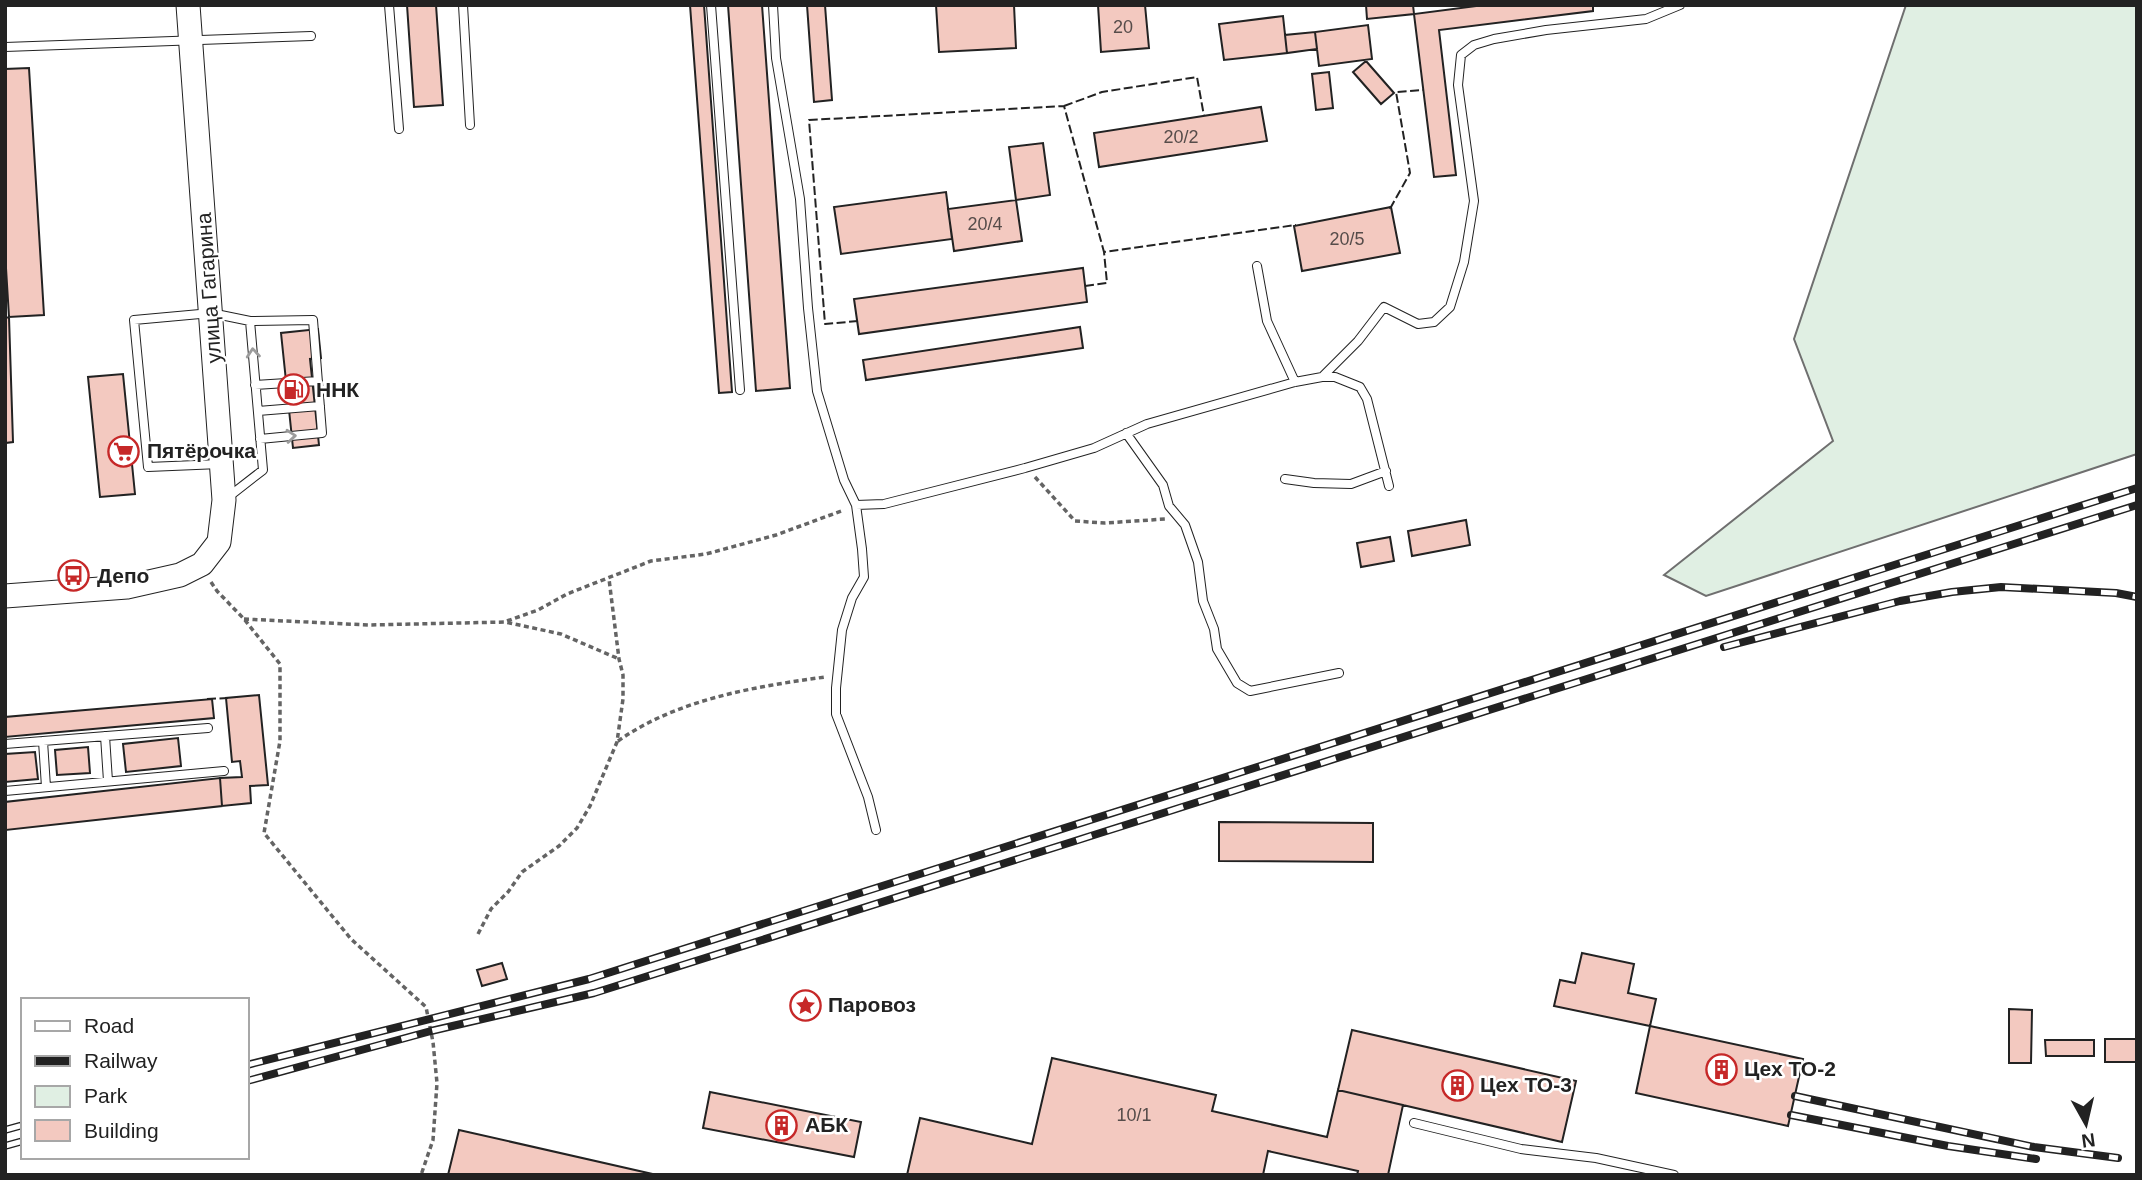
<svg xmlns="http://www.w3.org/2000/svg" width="2142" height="1180" font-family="Arial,sans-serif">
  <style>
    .green { fill: #e0efe3; stroke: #6f6f6f; stroke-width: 2 }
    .building { fill: #f3c9c0; stroke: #222; stroke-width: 2 }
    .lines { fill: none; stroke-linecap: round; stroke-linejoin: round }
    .service-casing { stroke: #222; stroke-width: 10 }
    .secondary-casing { stroke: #222; stroke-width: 25 }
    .path { stroke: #646464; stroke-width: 3.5; stroke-dasharray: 5 3.5; stroke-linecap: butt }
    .service { stroke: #fff; stroke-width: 8 }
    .secondary { stroke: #fff; stroke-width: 23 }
    .rail-casing { stroke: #222; stroke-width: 8 }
    .rail { stroke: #fff; stroke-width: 5; stroke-dasharray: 16; stroke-linecap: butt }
    .fence { stroke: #222; stroke-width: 2; stroke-dasharray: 9 3.5; stroke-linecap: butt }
    .oneway { stroke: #9c9c9c }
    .labels { text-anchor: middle; stroke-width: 5; stroke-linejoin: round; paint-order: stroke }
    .number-label { font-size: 18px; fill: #564c4a }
    .street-label { font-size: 21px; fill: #222; stroke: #fff }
    .poi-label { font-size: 21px; font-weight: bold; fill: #222; stroke: #fff; text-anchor: start }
  </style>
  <rect width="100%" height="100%" fill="#fff"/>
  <path class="green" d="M1906,5H2137V454L1706,596L1664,575L1833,441L1794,339Z"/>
  <path class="building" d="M407,5H436L443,105L414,107Z
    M690,5H704L732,392L719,393Z
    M728,5H762L790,388L756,391Z
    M807,5H825L832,100L814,102Z
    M936,5H1014L1016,48L939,52Z
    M1098,5H1145L1149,48L1101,52Z
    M1366,5H1413L1414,14L1367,19Z
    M1484,5H1593V11L1439,30L1456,175L1434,177L1414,14Z
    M1283,16L1287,53L1224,60L1219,24Z
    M1368,25L1372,59L1319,66L1315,32Z
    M1315,32L1317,49L1287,53L1285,35Z
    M1366,61L1394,93L1381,104L1353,72Z
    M29,68L44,315L9,317L5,252V69Z
    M1329,72L1333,108L1316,110L1312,74Z
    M1261,107L1267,141L1099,167L1094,133Z
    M1043,143L1050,195L1016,200L1009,147Z
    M946,192L952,239L841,254L834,207Z
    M1016,200L1022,241L954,251L948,209Z
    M1391,207L1400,253L1302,271L1294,226Z
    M1083,268L1087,302L859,334L854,299Z
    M9,317L13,442L5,443V318Z
    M1080,327L1083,348L866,380L863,360Z
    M318,329L321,358L310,359L319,445L293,448L281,333Z
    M123,374L135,494L100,497L88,377Z
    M1466,520L1470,545L1412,556L1408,531Z
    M1390,537L1394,561L1361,567L1357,543Z
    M259,695L268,785L250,786L251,803L222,806L220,778L242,777L240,761L232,762L226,698Z
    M212,699L214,718L5,737V717Z
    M178,738L181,766L126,772L123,744Z
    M88,747L90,773L57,775L55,750Z
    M35,752L38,779L5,782V754Z
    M220,778L222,806L6,830L5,802Z
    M1219,822L1373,823V862L1219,861Z
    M1582,953L1634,964L1628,993L1656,999L1650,1026L1554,1006L1560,980L1575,983Z
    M502,963L507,979L482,986L477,970Z
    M2009,1009L2032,1010L2031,1063H2009Z
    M1650,1026L1803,1059L1788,1126L1636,1093Z
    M1352,1030L1576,1081L1562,1142L1338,1090Z
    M2105,1039H2137V1062H2105Z
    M2045,1040H2094V1056H2046Z
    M1052,1058L1216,1095L1212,1111L1327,1137L1338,1090L1403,1105L1388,1175H1357L1358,1171L1268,1151L1263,1175H907L920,1118L1032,1144Z
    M710,1092L861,1122L854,1157L703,1128Z
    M459,1130L657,1175H448Z"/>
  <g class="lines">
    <defs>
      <path id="service" d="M389,5L399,129
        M463,5L470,125
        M711,5L740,390
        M773,5L776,58L800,199L808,308L817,391L844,480L856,505L862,549L864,577L852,598L842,630L836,688V714L868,797L876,830
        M5,47L311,36
        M1257,266L1267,321L1295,382
        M250,321L313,320L322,433L260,439
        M1322,377L1358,341L1384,307L1418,324L1434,322L1450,307L1464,262L1474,201L1458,85L1461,55L1474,45L1494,39L1546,30L1646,19L1680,5
        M255,385L318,381
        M258,411L320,406
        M1126,433L1163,485L1169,506L1185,525L1198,562L1203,601L1214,629L1217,649L1237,683L1250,691L1339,673
        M220,464L148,467L134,320L211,313L250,321L263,470L227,498
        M1285,479L1314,483L1351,484L1386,471
        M856,505L884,504L1025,468L1094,448L1147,424L1295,382L1322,377H1335L1360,387L1367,399L1389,486
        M105,736L108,781
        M43,741L46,787
        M5,744L208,728
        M5,791L224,771
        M1414,1123L1521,1149L1596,1158L1674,1175"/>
      <path id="secondary" d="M5,596L127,587L180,575L202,564L219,542L224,500L188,5"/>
    </defs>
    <use href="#service" class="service-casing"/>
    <use href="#secondary" class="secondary-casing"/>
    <path class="path" d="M1035,477L1075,521L1105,523L1165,519
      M211,582L217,591L244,619L280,664V741L264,833L351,939L426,1007L433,1042L437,1083L433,1140L421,1175
      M244,619L368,625L505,622L561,634L619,659
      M507,621L538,610L567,594L651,561L706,554L776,535L844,510
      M618,741C678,699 753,687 825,677
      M478,934L491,909L508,892L522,872L559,846L577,828L590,806L617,742L623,699V675L619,659L609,579"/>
    <use href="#service" class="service"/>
    <use href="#secondary" class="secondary"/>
    <defs>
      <path id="rail" d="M1724,647L1900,601L1952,592L2001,587L2116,593L2137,597
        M247,1065L589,979L2137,488
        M247,1081L431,1031L594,993L645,977L2137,505
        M1795,1096L2034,1147L2118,1158
        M1791,1115L1948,1146L2036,1159
        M5,1130L23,1125
        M5,1146L23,1141"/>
    </defs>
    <use href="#rail" class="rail-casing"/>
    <use href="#rail" class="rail"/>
    <path class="fence" d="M1064,106L1102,92L1197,77L1204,116
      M1389,208L1391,207L1410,173L1396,92L1423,90
      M1085,286L1107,283L1104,252
      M858,321L825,324L809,120L1064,106L1104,252L1296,225
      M207,699L228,698"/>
  </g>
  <defs><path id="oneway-chevron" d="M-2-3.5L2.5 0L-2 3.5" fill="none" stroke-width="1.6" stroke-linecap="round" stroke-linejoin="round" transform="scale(1.75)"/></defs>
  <g class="oneway">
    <use href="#oneway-chevron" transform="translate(253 353) rotate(-95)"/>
    <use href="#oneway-chevron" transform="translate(291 436) rotate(-5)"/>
  </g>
  <defs>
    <symbol id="fuel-ring" viewBox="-11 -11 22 22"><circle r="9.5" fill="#fff" stroke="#c62828" stroke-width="1.5"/><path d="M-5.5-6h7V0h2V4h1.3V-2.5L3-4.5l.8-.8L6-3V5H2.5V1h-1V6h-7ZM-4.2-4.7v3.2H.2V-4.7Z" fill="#c62828"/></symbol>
    <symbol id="supermarket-ring" viewBox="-11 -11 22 22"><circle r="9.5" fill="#fff" stroke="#c62828" stroke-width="1.5"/><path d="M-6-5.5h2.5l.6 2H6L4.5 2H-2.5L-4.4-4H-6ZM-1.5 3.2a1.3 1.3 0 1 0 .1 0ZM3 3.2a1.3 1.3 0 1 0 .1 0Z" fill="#c62828"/></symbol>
    <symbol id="bus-ring" viewBox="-11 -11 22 22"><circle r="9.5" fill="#fff" stroke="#c62828" stroke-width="1.5"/><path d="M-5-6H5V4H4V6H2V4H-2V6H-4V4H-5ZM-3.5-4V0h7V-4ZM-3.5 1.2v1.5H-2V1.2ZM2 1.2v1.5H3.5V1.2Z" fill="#c62828"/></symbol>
    <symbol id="sight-ring" viewBox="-11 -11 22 22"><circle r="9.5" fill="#fff" stroke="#c62828" stroke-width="1.5"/><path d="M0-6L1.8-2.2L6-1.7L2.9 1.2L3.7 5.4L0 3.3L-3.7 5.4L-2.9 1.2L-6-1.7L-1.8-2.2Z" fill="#c62828"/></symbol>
    <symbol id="building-ring" viewBox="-11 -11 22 22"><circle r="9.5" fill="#fff" stroke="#c62828" stroke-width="1.5"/><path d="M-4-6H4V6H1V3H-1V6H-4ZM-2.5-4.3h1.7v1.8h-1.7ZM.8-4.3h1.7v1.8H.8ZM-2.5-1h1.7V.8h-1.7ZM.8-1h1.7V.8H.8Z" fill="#c62828"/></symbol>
  </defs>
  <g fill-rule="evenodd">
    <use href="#fuel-ring" x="276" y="372" width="35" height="35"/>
    <use href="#supermarket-ring" x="106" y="434" width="35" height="35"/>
    <use href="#bus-ring" x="56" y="558" width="35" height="35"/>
    <use href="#sight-ring" x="788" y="988" width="35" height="35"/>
    <use href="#building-ring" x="1704" y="1052" width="35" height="35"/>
    <use href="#building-ring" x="1440" y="1068" width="35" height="35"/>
    <use href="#building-ring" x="764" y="1108" width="35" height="35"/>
  </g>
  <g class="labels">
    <g class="number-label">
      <text x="1123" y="33">20</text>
      <text x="1181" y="143">20/2</text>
      <text x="985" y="230">20/4</text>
      <text x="1347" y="245">20/5</text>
      <text x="1134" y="1121">10/1</text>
    </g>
    <g class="street-label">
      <text transform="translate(209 288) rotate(-94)" y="7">улица Гагарина</text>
    </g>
    <g class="poi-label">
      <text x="316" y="397">ННК</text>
      <text x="147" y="458">Пятёрочка</text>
      <text x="97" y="583">Депо</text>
      <text x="828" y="1012">Паровоз</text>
      <text x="1744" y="1076">Цех ТО-2</text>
      <text x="1480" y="1092">Цех ТО-3</text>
      <text x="805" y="1132">АБК</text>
    </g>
  </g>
  <rect width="2142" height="1180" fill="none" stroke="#222222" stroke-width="14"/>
  <rect x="21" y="998" width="228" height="161" fill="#ffffff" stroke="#a7a7a7" stroke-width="2"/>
  <rect x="35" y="1021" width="35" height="10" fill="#ffffff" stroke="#a7a7a7" stroke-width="2"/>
  <text x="84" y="1033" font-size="21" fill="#222222">Road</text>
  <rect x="35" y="1056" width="35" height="10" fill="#222222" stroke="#a7a7a7" stroke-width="2"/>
  <text x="84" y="1068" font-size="21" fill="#222222">Railway</text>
  <rect x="35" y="1086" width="35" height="21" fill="#e0efe3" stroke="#a7a7a7" stroke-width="2"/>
  <text x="84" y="1103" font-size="21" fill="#222222">Park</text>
  <rect x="35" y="1120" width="35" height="21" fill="#f3c9c0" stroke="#a7a7a7" stroke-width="2"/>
  <text x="84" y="1138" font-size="21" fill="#222222">Building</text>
  <g transform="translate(2086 1124) rotate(172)" stroke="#ffffff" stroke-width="5" paint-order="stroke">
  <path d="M0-5L12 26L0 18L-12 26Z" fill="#222222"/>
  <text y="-10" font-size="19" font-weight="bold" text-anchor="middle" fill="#222222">N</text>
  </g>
</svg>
